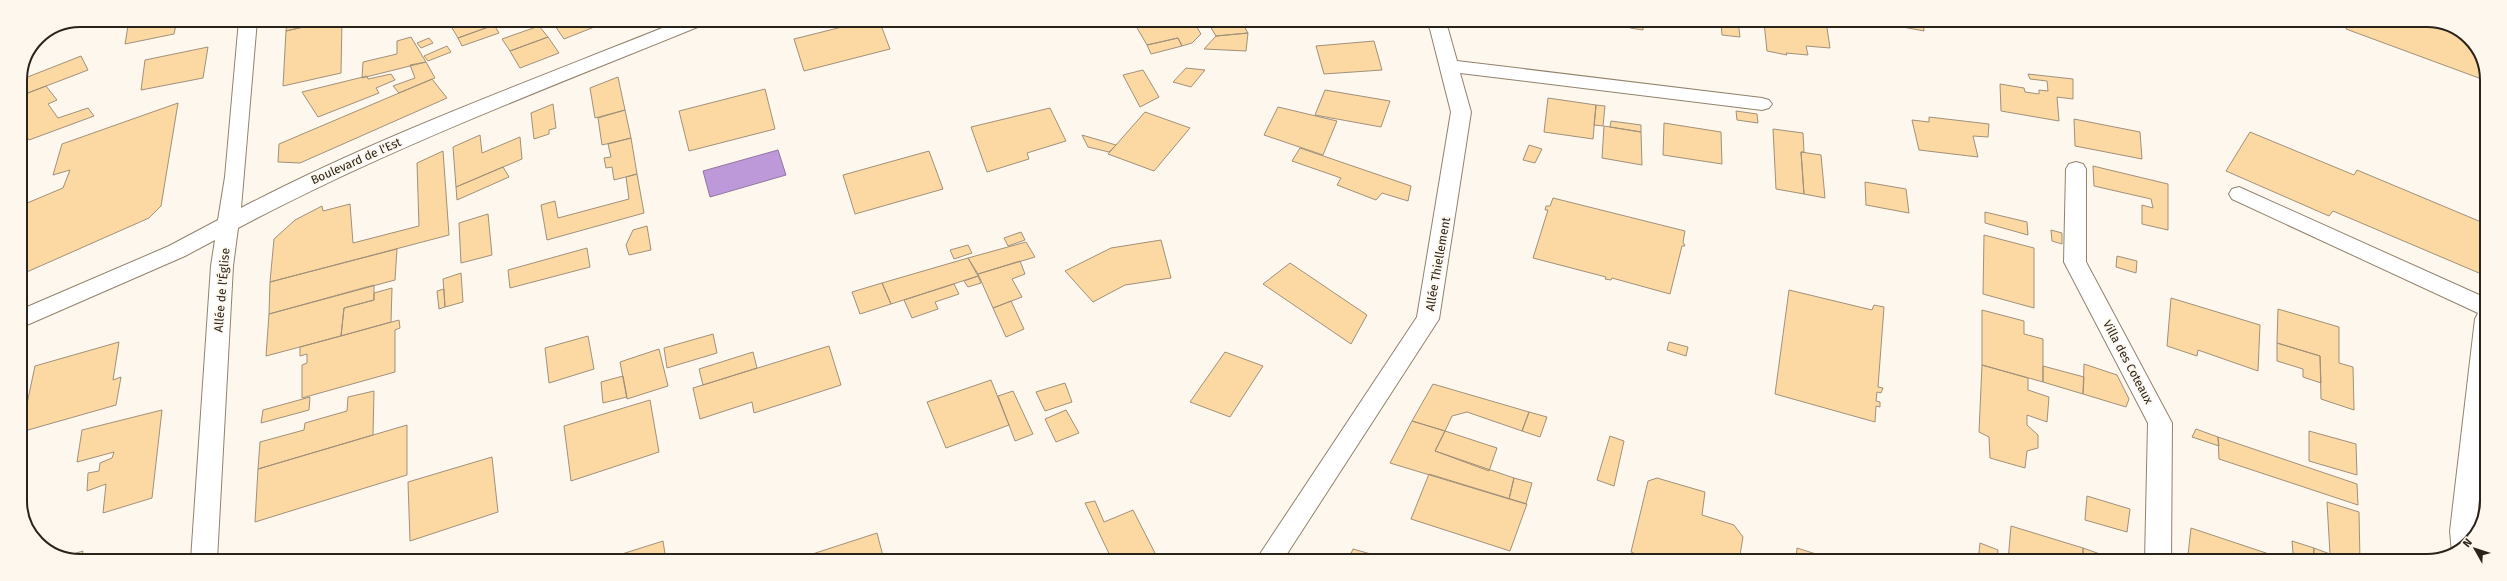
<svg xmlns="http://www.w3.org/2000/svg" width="2507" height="581" font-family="'Fira Sans',sans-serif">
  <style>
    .water { fill: #bd99d9; stroke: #9176a0 }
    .building { fill: #fcd8a3; stroke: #a1917a }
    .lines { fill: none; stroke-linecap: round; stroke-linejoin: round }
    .minor-casing { stroke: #92826c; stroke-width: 2 }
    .minor { fill: #fff; fill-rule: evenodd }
    .labels { text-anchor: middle; stroke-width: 3.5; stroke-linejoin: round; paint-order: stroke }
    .street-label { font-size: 12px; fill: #2a231a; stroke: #fef7ed }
    .rim { fill: none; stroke: #2a231a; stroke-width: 2 }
  </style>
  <rect width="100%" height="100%" fill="#fef7ed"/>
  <path class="water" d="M778,150L786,175L710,197L703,171Z"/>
  <path class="building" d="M129,20H177L174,34L125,44Z
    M287,20H334L286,31Z
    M334,20H342L341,73L283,86L286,31Z
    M451,20H490L494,25L458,38L449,23L453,22Z
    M551,20H612L564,39Z
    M870,20H879L890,49L804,71L794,39Z
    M961,20H989L964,27Z
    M1133,21H1193L1201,34L1192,43L1182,46L1178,38L1147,45Z
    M1207,21H1241L1248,33L1216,36Z
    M1631,21H1643V30L1630,28Z
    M1721,21H1738L1740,37L1722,35Z
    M1754,21H1826L1830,48L1806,46L1808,55L1786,53L1787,55L1767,51L1764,22Z
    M1903,21H1952V26L1923,22L1924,31L1903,27Z
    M2257,21H2285V27Z
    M2350,21H2436L2443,24L2472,41L2487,81L2346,29Z
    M494,25L499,33L462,46L458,38Z
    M539,26L548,37L510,51L502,39Z
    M1248,33L1246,51L1204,49L1216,36Z
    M411,37L426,62L362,78L363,62L397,54V41Z
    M548,37L559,53L520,68L510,51Z
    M429,38L433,43L421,48L417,43Z
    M1178,38L1182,46L1151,54L1147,45Z
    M1374,41L1382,70L1324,74L1316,46Z
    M447,46L451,52L428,61L424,56Z
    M208,47L203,78L141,90L145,60Z
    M81,56L88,70L20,96V80Z
    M426,62L435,78L399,93L393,86L415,78L410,65Z
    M1186,68L1205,70L1191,87L1173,82Z
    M1143,70L1159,97L1140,107L1123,75Z
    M391,74L395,80L376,88L379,93L318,117L302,92L367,76L368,79Z
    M2028,74L2073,79V99L2057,97L2059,121L2001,111L2000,84L2024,88L2025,92L2039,94V90L2048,91L2047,81L2030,79Z
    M618,77L625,110L595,118L590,88Z
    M432,79L447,98L300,163L278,162L279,144Z
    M46,86L57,100L48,104L58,118L88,108L94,116L29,140L20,127V96Z
    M765,89L775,129L689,151L679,111Z
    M1325,90L1390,101L1381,127L1315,115Z
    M1548,98L1596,105L1593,139L1544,132Z
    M178,103L161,206L149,218L20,275V206L63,188L70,170L53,175L62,144Z
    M553,104L556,128L549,130V134L534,139L531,113Z
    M1596,105L1605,106L1603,126L1594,125Z
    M1278,107L1337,121L1323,155L1264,135Z
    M1050,108L1066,141L1027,153L1029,159L987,172L971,127Z
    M625,110L631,138L602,145L598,118Z
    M1736,111L1757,114L1758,123L1737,120Z
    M1145,112L1190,128L1154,171L1108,154Z
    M1929,117L1989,124L1988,137L1973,136L1978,157L1919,150L1912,120L1929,122Z
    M2074,119L2140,132L2142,159L2075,146Z
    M1611,121L1641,125V132L1610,127Z
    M1664,123L1721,132L1722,164L1663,155Z
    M1604,126L1641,132L1642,165L1602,158Z
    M1773,129L1803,133L1804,152H1801L1804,194L1776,189Z
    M2250,132L2354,175L2357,170L2486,224V276L2333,211L2329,216L2226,171Z
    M480,135L482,153L520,137L522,159L456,187L453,147Z
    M1082,135L1116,145L1109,152L1088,147Z
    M631,138L637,174L614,180L612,167L606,168L604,158L611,157L608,144Z
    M1529,145L1542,149L1535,163L1523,160Z
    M1300,148L1411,186L1408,201L1382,193L1376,200L1337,185L1341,178L1292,161Z
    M443,151L449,235L270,282L274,239L295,220L322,206L323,211L350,204L353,243L419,226L417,163Z
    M929,151L943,189L855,214L843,175Z
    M1801,152L1821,155L1825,198L1804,194Z
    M2093,166L2168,184V230L2142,224V205L2153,208L2151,199L2094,186Z
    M503,167L509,177L457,200L456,187Z
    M637,174L644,213L547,240L541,205L555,201L558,218L629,199L626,177Z
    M1865,182L1906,189L1909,213L1866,205Z
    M1553,198L1685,231L1683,242L1685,246H1682L1670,294L1612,278L1611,280L1605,279L1606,277L1533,258L1548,210H1545L1546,206H1550Z
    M1985,212L2027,222L2028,235L1985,223Z
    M488,214L492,255L461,263L459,223Z
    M647,226L651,250L629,255L626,245L633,230Z
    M2051,230L2062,233V244L2052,241Z
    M1021,232L1025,240L1008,246L1004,238Z
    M1984,235L2034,248V308L1983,294Z
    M1161,240L1171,278L1125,285L1093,302L1065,271L1111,248Z
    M1026,242L1035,257L978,274L968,258Z
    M968,245L972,253L954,259L950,250Z
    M587,248L590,267L510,288L508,270Z
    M397,249L395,280L269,314L270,282Z
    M2117,256L2137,261L2136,273L2116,267Z
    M968,258L978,276L891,304L882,283Z
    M1020,261L1025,274L1012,279L1022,297L993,308L978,274Z
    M1290,263L1367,315L1351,344L1263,284Z
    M461,273L463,302L445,307L443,279Z
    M978,276L981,283L968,287L964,281Z
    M882,283L891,304L860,314L852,292Z
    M954,284L959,294L935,302L938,309L912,318L904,300Z
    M374,285V300L344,308L341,336L266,356L269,314Z
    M392,288L391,322L341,336L344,308L374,300V293Z
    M444,289L445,307L439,309L437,291Z
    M1789,290L1872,310L1874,305L1884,307L1878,387L1883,388L1881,393L1877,392L1876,401L1880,402V407L1876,406L1875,422L1775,394Z
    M2171,298L2260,325L2258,371L2198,350L2197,356L2167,346Z
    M1011,301L1024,329L1006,337L993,308Z
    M2278,309L2339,327V363L2353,367L2354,410L2321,399L2320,356L2277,343Z
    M1982,310L2024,321V334L2043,339V382L1982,365Z
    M399,320L400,328L395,330V372L302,398V365L307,363V354L300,356V347Z
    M713,334L717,353L667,368L664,348Z
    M588,336L594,369L549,383L545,348Z
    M119,342L113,380L121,377L116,405L21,432L35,366Z
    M1669,342L1688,347L1686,356L1667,350Z
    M2277,343L2320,356L2321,383L2303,377V369L2277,361Z
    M829,346L841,385L754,413L752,402L700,419L693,388Z
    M659,349L668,386L627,399L620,362Z
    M753,352L757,368L703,385L699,369Z
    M1225,352L1263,366L1230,417L1190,402Z
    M2084,364L2117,375L2129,399L2126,407L2083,394Z
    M1982,365L2028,378V390L2049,397L2047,422L2027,415V425L2038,435V448L2027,451L2025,468L1990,458L1989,437L1979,432Z
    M2043,366L2084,377L2083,394L2043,382Z
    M623,376L627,397L603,403L601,382Z
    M991,380L1009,425L946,448L927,402Z
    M1065,383L1072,402L1045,411L1036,392Z
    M1433,384L1529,412L1522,431L1467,412L1452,416L1445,431L1412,421Z
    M374,391L373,435L258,469L260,442L304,430L305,423L347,411L348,397Z
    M1013,391L1033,434L1015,441L998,396Z
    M310,397L309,410L261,423L263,410Z
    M650,400L659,452L571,481L564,426Z
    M162,410L152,498L103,513L106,484L87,491L88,473L99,471L100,463L112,458L114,452L77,462L82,430Z
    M1066,410L1079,433L1056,442L1045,419Z
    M1529,412L1547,417L1540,437L1522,431Z
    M1412,421L1445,431L1435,451L1514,478L1509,499L1390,463Z
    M407,425V475L255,522L258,469Z
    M2196,429L2218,437L2219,446L2192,437Z
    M1445,431L1497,448L1489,471L1435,451Z
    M2309,431L2356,444L2357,475L2309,461Z
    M1610,436L1624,441L1614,486L1597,480Z
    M2218,437L2357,484L2358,505L2219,459Z
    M492,457L498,512L410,541L408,482Z
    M1429,474L1527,504L1510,551L1411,519Z
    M1514,478L1532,483L1526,504L1509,499Z
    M1657,478L1705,492L1702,515L1734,525L1743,537L1739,561H1645V558L1631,552L1648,481Z
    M2087,496L2130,509L2127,532L2085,520Z
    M1095,501L1104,522L1133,510L1158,559L1112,560L1085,503Z
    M2327,502L2359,512L2360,561H2313L2314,548L2330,554Z
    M2011,526L2083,548V561H2008Z
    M2191,528L2290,561H2206L2188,555Z
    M877,533L884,560H794Z
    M663,541L666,560H603Z
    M2292,541L2314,548V560L2293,553Z
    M1980,543L1998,550L1997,561H1978Z
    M1797,548L1838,561H1796Z
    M2083,548L2100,554V561H2083Z
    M1353,549L1392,560H1348Z
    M83,551L81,560H68L63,557Z
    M1845,556L1863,561H1845Z"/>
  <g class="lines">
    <defs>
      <path id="minor" d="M239,20H257L241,208C382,134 534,80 682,20H708L705,24C548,88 388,148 238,228L233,266L217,560H191L211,266L215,240L185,256L20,328V310L169,246L218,220L225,177Z
        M1425,21H1443L1448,29L1457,61L1762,98L1769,100L1772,104L1769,108L1762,110L1460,73L1471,112L1439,319L1283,560H1256L1417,317L1451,112L1430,29Z
        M2076,162L2083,164L2086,169V262L2172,423L2171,561H2145L2148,423L2064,262L2066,169L2069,164Z
        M2239,187L2486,298V430L2476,529L2464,549L2452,553L2450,531L2475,319L2478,313L2232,199L2229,194L2232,189Z"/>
    </defs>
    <use href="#minor" class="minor-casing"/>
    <use href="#minor" class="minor"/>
  </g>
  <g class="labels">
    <g class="street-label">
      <text transform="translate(356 161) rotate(-24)" y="4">Boulevard de l'Est</text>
      <text transform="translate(1438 264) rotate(-80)" y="4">Allée Thiellement</text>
      <text transform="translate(222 290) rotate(-85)" y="4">Allée de l'Église</text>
      <text transform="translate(2128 362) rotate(62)" y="4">Villa des Coteaux</text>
    </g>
  </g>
  <path d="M0 0H2507V581H0ZM80 27H2427A53 53 0 0 1 2480 80V501A53 53 0 0 1 2427 554H80A53 53 0 0 1 27 501V80A53 53 0 0 1 80 27Z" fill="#fef7ed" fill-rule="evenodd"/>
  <path class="rim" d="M80 27H2427A53 53 0 0 1 2480 80V501A53 53 0 0 1 2427 554H80A53 53 0 0 1 27 501V80A53 53 0 0 1 80 27Z"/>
  <g transform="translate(2475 549) rotate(309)" stroke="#fef7ed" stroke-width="3" paint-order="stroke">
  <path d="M0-3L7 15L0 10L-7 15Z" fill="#2a231a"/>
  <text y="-6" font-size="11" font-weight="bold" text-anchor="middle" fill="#2a231a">N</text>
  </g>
</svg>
